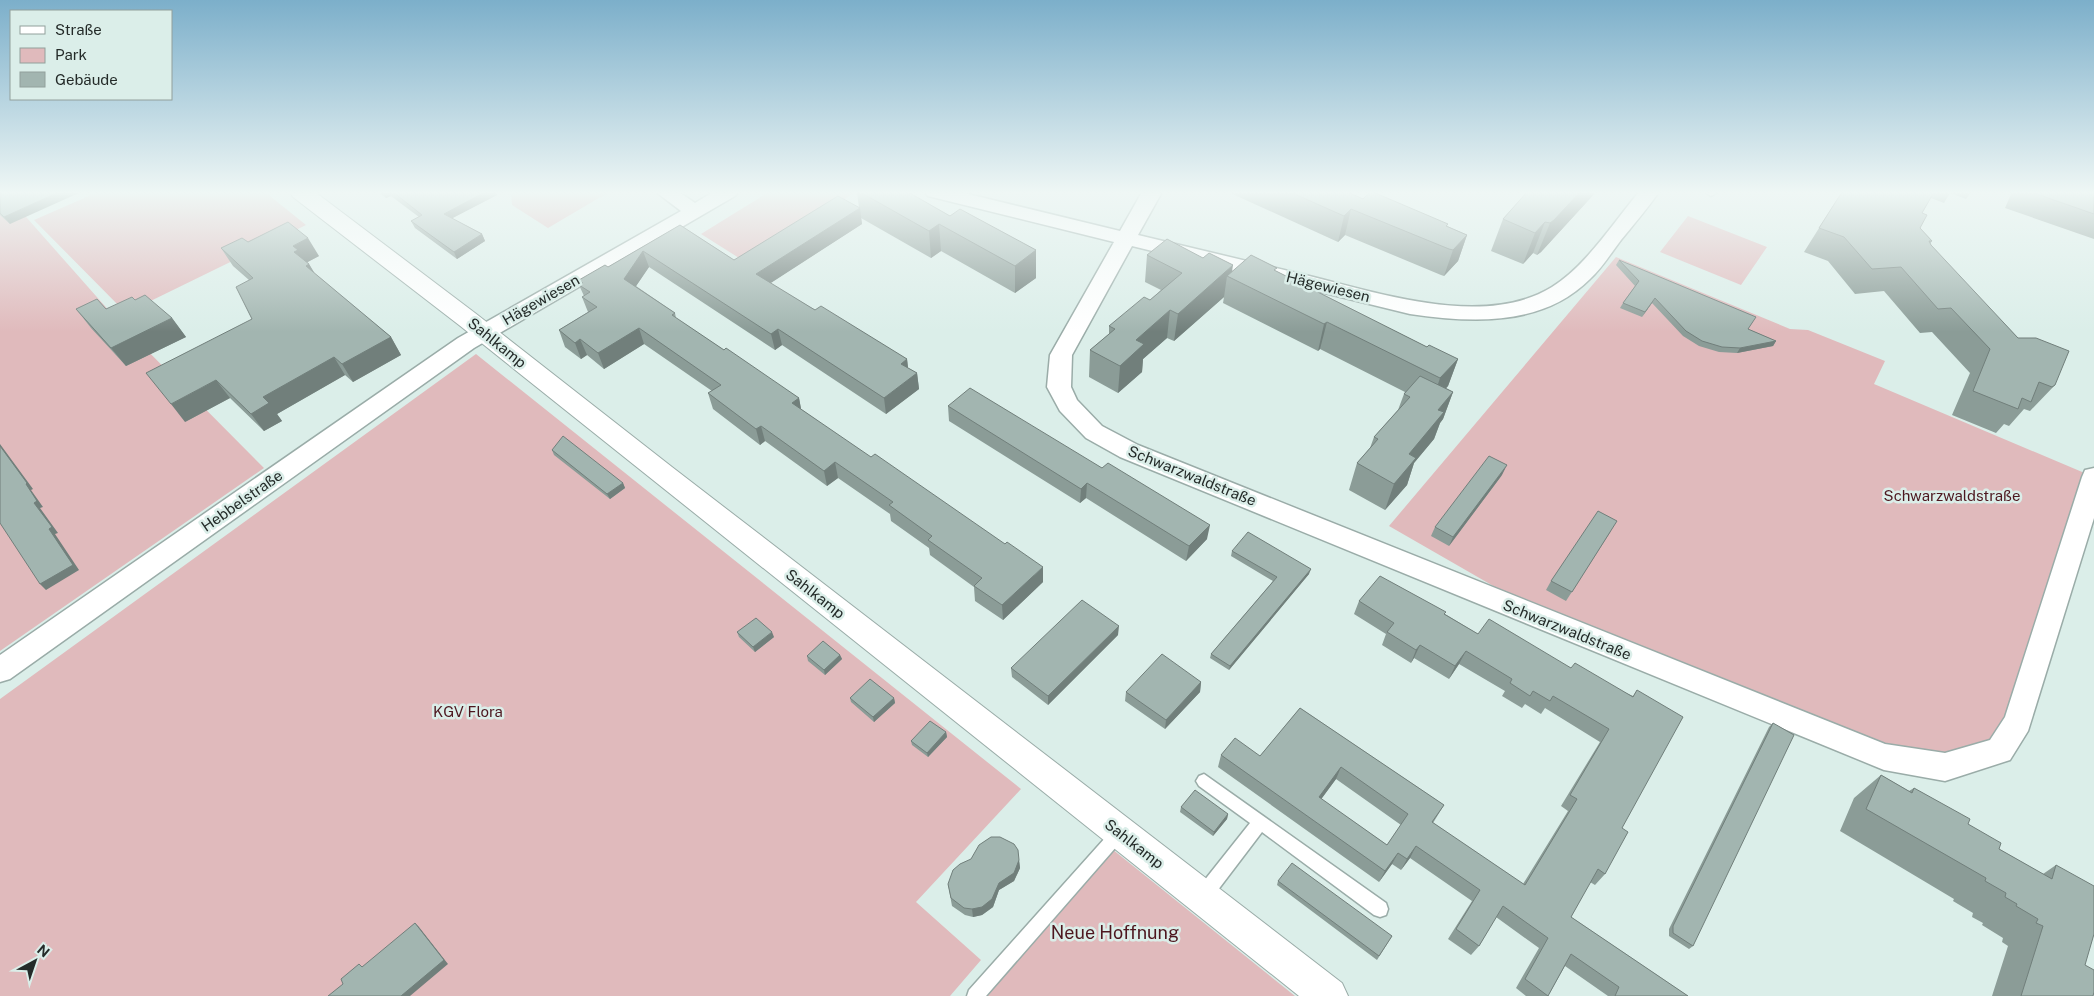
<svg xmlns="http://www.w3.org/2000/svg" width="2094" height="996" font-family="'Public Sans',sans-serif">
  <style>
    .green { fill: #e0babc }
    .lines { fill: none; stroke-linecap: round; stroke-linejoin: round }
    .lane-casing { stroke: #9aaca8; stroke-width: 3 }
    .street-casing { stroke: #9aaca8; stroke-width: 3 }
    .secondary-casing { stroke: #9aaca8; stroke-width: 2 }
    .lane { fill: #fff; fill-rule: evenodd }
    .street { fill: #fff; fill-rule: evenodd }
    .secondary { fill: #fff; fill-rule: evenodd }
    .wall { fill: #8b9c97; fill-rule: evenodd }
    .shaded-wall { fill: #717f7b }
    .building { fill: #a2b5b0; stroke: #717f7b; fill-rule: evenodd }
    .labels { text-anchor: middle; stroke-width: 5; stroke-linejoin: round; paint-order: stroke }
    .street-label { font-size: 15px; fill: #242b29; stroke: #dbeee9 }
    .park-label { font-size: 15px; fill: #4d171f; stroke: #dbeee9 }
    .near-park-label { font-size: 18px; fill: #4d171f; stroke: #dbeee9 }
  </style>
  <rect width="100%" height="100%" fill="#dbeee9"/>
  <path class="green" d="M0,192H4L119,322L264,468L0,651Z
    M98,192H265L306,225L126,313L34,220Z
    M511,192H609L548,228L512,205Z
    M769,192H855L747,263L701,234Z
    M1688,216L1767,247L1741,285L1660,252Z
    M1616,257L1790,329L1808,330L1885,361L1874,384L2094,477L2000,751L1945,767L1575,633L1389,526Z
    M476,354L1021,789L916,902L981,960L950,996H0V699Z
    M1107,845L1295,996H975Z"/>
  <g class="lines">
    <defs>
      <path id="lane" d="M1717,192L1711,196L1706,193L1707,192Z
        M1204,774L1386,903L1388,909L1386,915L1380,917L1374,915L1262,832L1208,903L1202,905L1196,903L1194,897L1196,891L1250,823L1199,786L1196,781L1199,776Z
        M1119,826L1124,828L1127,833L1124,838L986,996H967L969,990L1114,828Z"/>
      <path id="street" d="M656,192H679L695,203L713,192H738L735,196L474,348L10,679L0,682V655L458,338L681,211Z
        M925,192H960L1120,231L1142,192H1162L1138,235C1192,248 1247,261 1301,274C1374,291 1482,330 1552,287C1585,267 1614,222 1639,192H1659C1647,209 1634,224 1621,240C1611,253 1602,268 1590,279C1542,327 1472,323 1410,314L1132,246L1072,355L1071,387L1077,400L1102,426L1138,445L1885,744L1945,753L1990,740L2005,717L2082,477L2085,470L2094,468V518L2028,731L2010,760L1945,781L1884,770L1120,457L1086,438L1060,411L1047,387L1050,355L1114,242L928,196Z"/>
      <path id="secondary" d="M290,192H315L475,313L672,467L1342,983L1348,996H1299L459,325L293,197Z"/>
    </defs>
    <use href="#lane" class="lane-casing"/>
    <use href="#street" class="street-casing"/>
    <use href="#secondary" class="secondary-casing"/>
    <use href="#lane" class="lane"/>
    <use href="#street" class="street"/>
    <use href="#secondary" class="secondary"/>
  </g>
  <path class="wall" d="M0,192L10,224L0,215Z
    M378,192H496L497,195L452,218L482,234L485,241L457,259L415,228L411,221L419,217L391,196L386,198Z
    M857,192H908L950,216L1036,250V278L1015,293L941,251L931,258L861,218L862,224L770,283L810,307L907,359L908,368L917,373L919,389L886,414L782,345L775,350L649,267L636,286L675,313L676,318L724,350L799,398L801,409L1043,582L1003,620L975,601L974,587L930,555L929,548L891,521L890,514L838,478L827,486L765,441L760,445L713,409L708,393L712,391L644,344L604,369L587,355L581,359L565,347L559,330L588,312L582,297L584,296L579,285L581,284L579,280L608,267L680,225L734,260L859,208Z
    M1228,192H1348L1363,199L1448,224L1447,226L1467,235L1458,261L1444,276L1441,275L1345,235L1338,242Z
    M1527,192H1596L1541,252L1537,255L1533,253L1523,264L1491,251L1503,219Z
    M1839,192H1971L1966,199L1950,193L1944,203L1931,198L1922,213L1920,228L1932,241L1930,244L2055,385L2030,411L2024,409L2009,426L2004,424L1996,433L1952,415L1970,373L1932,332L1920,333L1884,291L1855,294L1828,261L1804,252L1841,193Z
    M2012,192H2094V239L2005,208Z
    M248,242L319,256L307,262L309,264L314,273L391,337L401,355L353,382L345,375L277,414L282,421L264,431L230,398L185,422L252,319L249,280L233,266L221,248Z
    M1147,255L1232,272L1276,271L1427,347L1458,359L1448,386L1446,388L1453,392L1443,419L1440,423L1434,439L1414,463L1407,485L1385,510L1349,490L1357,463L1370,448L1374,437L1398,410L1404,394L1405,392L1320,349L1318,351L1223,303L1224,297L1174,341L1167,338L1143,359L1142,372L1118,393L1089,377L1090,350L1109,334V326L1150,300L1161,290L1145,282Z
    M1619,260L1748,329L1776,341L1773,346L1737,353L1719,352L1699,346L1683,336L1652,303L1642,317L1620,308L1623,303L1635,286L1616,265Z
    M135,300L172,318L186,337L126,366L91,328L76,309H106Z
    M948,406L1102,468L1207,539L1186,561L1086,498L1080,503L949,421Z
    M552,450L623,483L625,488L610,499L554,455Z
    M1502,475L1449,546L1431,536L1435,527Z
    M1611,531L1566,601L1546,590L1551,581Z
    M1232,551L1309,574L1229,670L1210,658L1211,654L1273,581L1231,556Z
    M1359,601L1445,614L1478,634L1571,668L1633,696L1637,690L1622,828L1605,874L1595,885L1590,882L1571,917L1688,996H1608L1565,966L1548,996H1526L1516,988L1539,948L1496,917L1479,946L1471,955L1448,939L1472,901L1410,858L1401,870L1392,864L1379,882L1218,767L1221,755L1260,756L1300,708L1444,805L1433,823L1523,884L1568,811L1561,806L1600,742L1545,708L1541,714L1525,704L1522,708L1502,696L1505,691L1459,664L1449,679L1414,658L1411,663L1382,645L1386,634L1354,614ZM1336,779L1401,825L1387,845L1321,799Z
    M737,632L774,637L755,652L739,637Z
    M1118,635L1048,705L1012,677L1011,668Z
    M840,655L842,659L825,675L808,661L807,656Z
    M1201,682L1200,692L1165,729L1125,701L1126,692Z
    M850,698H894L895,703L874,722L851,702Z
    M1773,723L1693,946L1689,949L1669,936V929L1769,727Z
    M946,732L947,737L928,757L912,745L911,741Z
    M1881,775L1909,791L1914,788L1968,824L1999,849L2043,874L2056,865L2085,965L2093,996H1992L2008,946L2002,942L2003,938L1982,925L1983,923L1972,917L1973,913L1953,901L1954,899L1840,831L1854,798Z
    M1181,807L1228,814L1227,819L1213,836L1180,812Z
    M1019,860L1020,868L1014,881L999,890L993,907L982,915L973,917L965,915L952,906L948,884Z
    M1278,881L1392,936L1377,960L1277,885Z"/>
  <path class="shaded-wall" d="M59,192H81L10,224L4,217Z
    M383,192H390L391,196L386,198Z
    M485,192H496L497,195L447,221L444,214Z
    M1580,192H1596L1541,252L1537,255L1550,223Z
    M860,208L862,224L760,290L756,274Z
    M1351,209L1345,235L1338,242L1344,216Z
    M1545,222L1533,253L1523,264L1535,233Z
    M939,224L941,251L931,258L929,231Z
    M482,234L485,241L457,259L454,252Z
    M1467,235L1458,261L1444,276L1453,250Z
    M308,238L319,256L306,263L309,264L320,282L294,252L293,246Z
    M1036,250V278L1015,293V266Z
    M643,251L649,267L630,295L624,279Z
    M1233,265L1231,278L1227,276L1224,297L1174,341L1178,314Z
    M1655,298L1652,303L1642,317L1645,312Z
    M1170,310L1167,338L1143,359L1142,372L1118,393L1120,366L1136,340Z
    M172,318L186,337L126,366L111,348Z
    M1327,322L1320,349L1318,351L1324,324Z
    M639,328L644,344L604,369L598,353Z
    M778,329L782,345L775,350L771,334Z
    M391,337L401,355L353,382L342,364Z
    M580,339L587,355L581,359L575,343Z
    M1776,341L1773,346L1737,353L1740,348Z
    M334,357L345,375L277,414L282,421L264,431L251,414L263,397Z
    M907,359L909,376L901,364Z
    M1458,359L1448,386L1431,405L1440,378Z
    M917,373L919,389L886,414L884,398Z
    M216,380L230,398L185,422L171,404Z
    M1453,392L1443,419L1440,423L1434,439L1414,463L1407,485L1385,510L1394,484L1409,454L1438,410Z
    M799,398L802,414L792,403Z
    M761,426L765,441L760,445L756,429Z
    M0,444L33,489L31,490L43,507L40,508L58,533L55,534L79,570L46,590L40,584L49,529L34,503L0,446Z
    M835,462L838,478L827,486L824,471Z
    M1507,465L1502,475L1449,546L1453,537Z
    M623,483L625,488L610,499L607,494Z
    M1087,483L1086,498L1080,503L1081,489Z
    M1210,525L1207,539L1186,561L1189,546Z
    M1043,567V582L1003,620L1002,605Z
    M1311,569L1309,574L1229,670L1230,666Z
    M1119,626L1118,635L1048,705V696Z
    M772,632L774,637L755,652L753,647Z
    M1420,645L1414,658L1411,663L1416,650Z
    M1466,651L1459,664L1449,679L1455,666Z
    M840,655L842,659L825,675L824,670Z
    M1201,682L1200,692L1165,729L1166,720Z
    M894,698L895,703L874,722L873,717Z
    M946,732L947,737L928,757L927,753Z
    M1341,767L1336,779L1314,809L1319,797Z
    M1228,814L1227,819L1213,836L1214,832Z
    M1416,846L1410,858L1401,870L1407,859Z
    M1398,853L1392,864L1379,882L1385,871Z
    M1019,860L1020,868L1014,881L999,890L993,907L982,915L973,917L972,909L999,883Z
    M415,923L419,927L448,964L410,996H401Z"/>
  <path class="building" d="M0,192H59L4,217L0,213Z
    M393,192H485L444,214L482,234L454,252L411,221L422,215Z
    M860,192H908L950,216L960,209L1036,250L1015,266L939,224L929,231Z
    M1290,192H1348L1363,199L1370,192H1373L1448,224L1446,226L1467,235L1453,250L1449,249L1351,209L1344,216Z
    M1527,192H1580L1554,220L1550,223L1545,222L1535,233L1503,219Z
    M1842,192H1934L1922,213L1927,215L1920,228L1932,241H1929L1931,245L2018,338H2036L2069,351L2055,385L2052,387L2039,382L2031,402L2022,398L2018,409L1973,391L1990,349L1951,308L1938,309L1901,267L1872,269L1844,237L1819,228Z
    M2031,192H2094V214Z
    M838,196L860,208L756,274L810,307L815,310L821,306L907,359L901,364L917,373L884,398L778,329L771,334L643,251L624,279L675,313L672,315L724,350L726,348L799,398L792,403L871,457L875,454L1005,544L1007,542L1043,567L1002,605L974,586L982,578L928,540L932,536L889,505L893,502L835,462L824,471L761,426L756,429L708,393L721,385L639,328L598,353L580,339L575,343L559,330L597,307L582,297L590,292L579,285L583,283L579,280L605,265L608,267L680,225L734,260Z
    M288,222L308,238L293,246L298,250L294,252L309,264L306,266L391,337L342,364L334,357L263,397L269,403L251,414L216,380L171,404L146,373L252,319L236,287L253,278L221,248L242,238L248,242Z
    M1167,239L1203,258L1209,253L1233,265L1178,314L1170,310L1136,340L1144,344L1120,366L1090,350L1115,329L1109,326L1144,297L1150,300L1182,273L1147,255Z
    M1251,255L1277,268L1274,270L1427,347L1429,345L1458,359L1440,378L1327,322L1324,324L1227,276Z
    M1619,260L1756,317L1748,329L1776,341L1740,348L1722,347L1702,341L1686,331L1655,298L1645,312L1623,303L1639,281Z
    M145,295L172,318L111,348L76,309L97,299L106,309L132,297L135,300Z
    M1420,376L1453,392L1438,410L1444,412L1409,454L1416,458L1394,484L1357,463L1378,439L1374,437L1410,397L1404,394Z
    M970,388L1102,468L1108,463L1210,525L1189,546L1087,483L1081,489L948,406Z
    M563,436L623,483L607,494L552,450Z
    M0,446L27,483L26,484L37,501L34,503L52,527L49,529L73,565L40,584L0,523Z
    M1489,456L1507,465L1453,537L1435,527Z
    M1598,511L1617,521L1572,592L1551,581Z
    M1248,532L1311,569L1230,666L1211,654L1277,577L1232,551Z
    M1380,576L1446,612L1444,614L1478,634L1489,619L1571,668L1575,663L1633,697L1637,690L1683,717L1622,828L1628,832L1605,874L1598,869L1571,917L1688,996H1615L1619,987L1571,954L1548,996L1525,979L1548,938L1503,906L1479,946L1456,929L1480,890L1416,846L1407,859L1398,853L1385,871L1221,755L1235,738L1260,756L1300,708L1444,805L1432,822L1525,885L1577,799L1570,795L1609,729L1553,696L1550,701L1533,691L1530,696L1510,683L1512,679L1466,651L1455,666L1420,645L1416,650L1387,632L1394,623L1359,601ZM1341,767L1408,814L1387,845L1319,797Z
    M1082,600L1119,626L1048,696L1011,668Z
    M756,618L772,632L753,647L737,632Z
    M823,641L840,655L824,670L807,656Z
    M1162,654L1201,682L1166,720L1126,692Z
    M870,679L894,698L873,717L850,698Z
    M930,721L946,732L927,753L911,741Z
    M1773,723L1794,735L1693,946L1673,933V926Z
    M1881,775L1912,793L1914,788L1970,819L1968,824L2001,843L1999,849L2052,879L2056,865L2094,886V934L2085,965L2094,970V992L2093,996H2021L2043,926L2036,923L2038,919L2016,906L2017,904L2005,897L2006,893L1985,881L1986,878L1866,809Z
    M1195,790L1228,814L1214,832L1181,807Z
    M991,837H1000L1014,844L1018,850L1019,860L1014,873L999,883L992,899L982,907L972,909L964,908L951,898L948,884L953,870L960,864L971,859L979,845Z
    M1292,863L1392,936L1379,956L1278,881Z
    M415,923L444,960L401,996H328L343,984L341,979L359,964L362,967Z"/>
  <linearGradient id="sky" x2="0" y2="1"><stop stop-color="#7cafca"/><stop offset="0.58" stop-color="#eff7f5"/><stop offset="1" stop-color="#eff7f5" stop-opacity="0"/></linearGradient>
  <rect width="2094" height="332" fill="url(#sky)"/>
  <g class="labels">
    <g class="street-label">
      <text transform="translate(1328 287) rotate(14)" y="5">Hägewiesen</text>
      <text transform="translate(541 300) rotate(-30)" y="5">Hägewiesen</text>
      <text transform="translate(497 343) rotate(39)" y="5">Sahlkamp</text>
      <text transform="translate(1192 476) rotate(22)" y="5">Schwarzwaldstraße</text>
      <text transform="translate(242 501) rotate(-35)" y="5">Hebbelstraße</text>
      <text transform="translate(815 594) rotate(38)" y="5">Sahlkamp</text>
      <text transform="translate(1567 630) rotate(22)" y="5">Schwarzwaldstraße</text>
      <text transform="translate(1134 844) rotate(38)" y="5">Sahlkamp</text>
    </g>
    <g class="park-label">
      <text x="1952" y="501">Schwarzwaldstraße</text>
      <text x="468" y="717">KGV Flora</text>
    </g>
    <g class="near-park-label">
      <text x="1115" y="939">Neue Hoffnung</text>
    </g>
  </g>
  <rect x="10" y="10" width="162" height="90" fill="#dbeee9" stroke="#92a09c"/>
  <rect x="20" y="26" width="25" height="8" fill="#ffffff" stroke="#92a09c"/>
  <text x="55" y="35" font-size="15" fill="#242b29">Straße</text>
  <rect x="20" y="48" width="25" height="15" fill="#e0babc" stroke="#92a09c"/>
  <text x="55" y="60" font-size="15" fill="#242b29">Park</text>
  <rect x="20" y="72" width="25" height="15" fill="#a2b5b0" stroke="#92a09c"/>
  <text x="55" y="85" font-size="15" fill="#242b29">Gebäude</text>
  <g transform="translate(35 961) rotate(40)" stroke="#dbeee9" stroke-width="4" paint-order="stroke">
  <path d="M0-4L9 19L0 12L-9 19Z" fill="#242b29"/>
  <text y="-8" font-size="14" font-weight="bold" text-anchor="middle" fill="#242b29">N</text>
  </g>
</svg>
